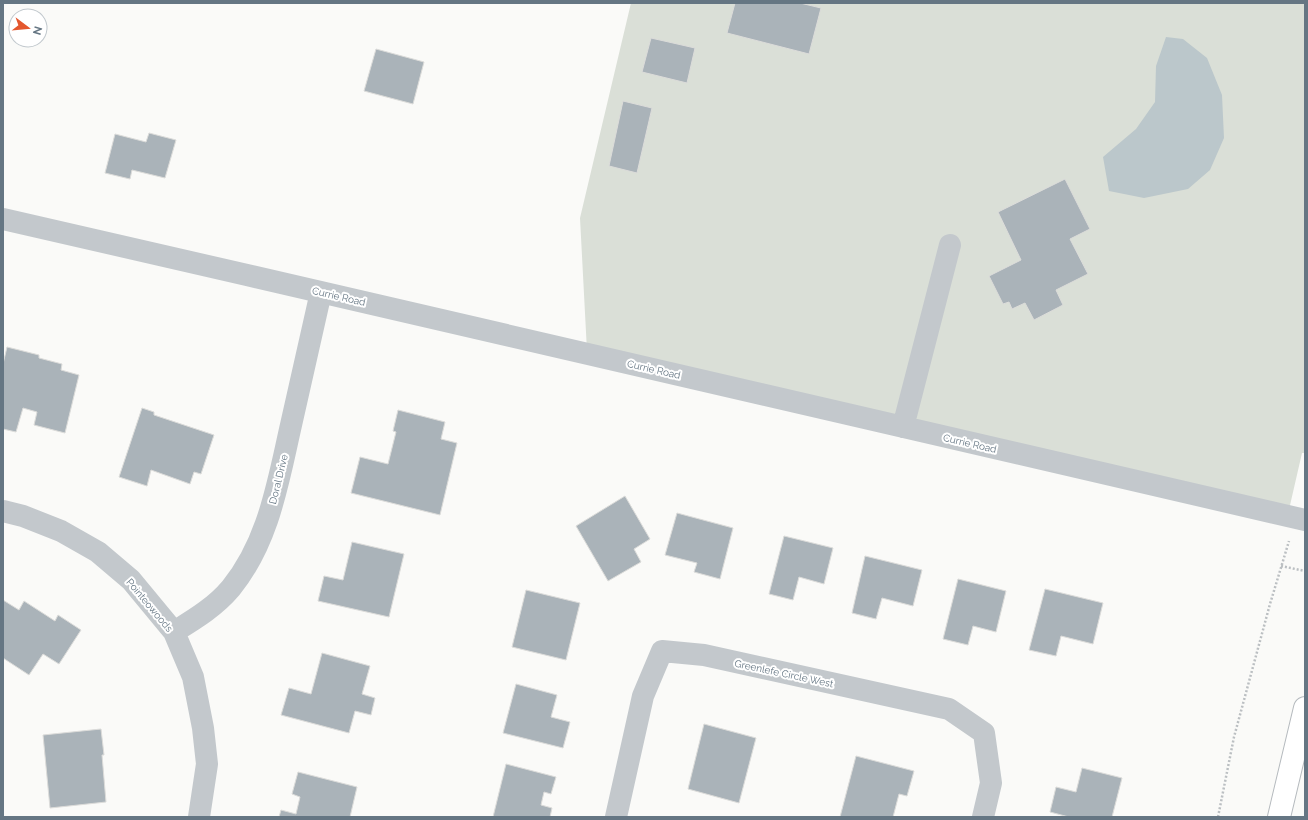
<svg xmlns="http://www.w3.org/2000/svg" width="1308" height="820" font-family="Raleway,sans-serif">
  <style>
    .green { fill: #dadfd7 }
    .water { fill: #bbc7cb }
    .building { fill: #aab3b9; stroke: #dcdcda }
    .lines { fill: none; stroke-linecap: round; stroke-linejoin: round }
    .major-casing { stroke: #b5babe; stroke-width: 24 }
    .path { stroke: #bbbfc2; stroke-width: 2.5; stroke-dasharray: 2 2; stroke-linecap: butt }
    .minor { stroke: #c3c8cc; stroke-width: 22 }
    .major { stroke: #fff; stroke-width: 22 }
    .labels { text-anchor: middle; stroke-width: 4; stroke-linejoin: round; paint-order: stroke }
    .street-label { font-size: 10px; fill: #657683; stroke: #fff }
  </style>
  <rect width="100%" height="100%" fill="#fafaf8"/>
  <path class="green" d="M631,3H1305V453H1302L1288,514L587,351L580,218Z"/>
  <path class="water" d="M1166,37L1183,39L1207,58L1222,95L1224,138L1210,170L1188,189L1144,198L1109,191L1103,157L1136,129L1155,102L1156,66Z"/>
  <path class="building" d="M735,3H800L821,8L809,54L727,33Z
    M651,38L695,48L687,83L642,72Z
    M376,49L424,62L413,104L364,91Z
    M623,101L652,108L637,173L609,166Z
    M149,133L176,140L165,178L132,170L130,179L105,173L115,134L146,142Z
    M1065,179L1090,229L1070,239L1088,274L1056,290L1063,305L1034,320L1025,303L1012,309L1009,302L1003,304L989,276L1021,260L998,212Z
    M7,347L39,355V358L62,364L61,370L79,375L65,433L34,425L37,412L23,408L16,432L3,429V364Z
    M142,408L154,412V415L214,435L201,474L194,472L190,484L151,470L147,486L119,477Z
    M398,410L445,422L441,439L457,443L440,515L351,493L360,457L388,464L396,432L393,431Z
    M625,496L650,539L634,549L641,562L608,581L576,526Z
    M677,513L733,528L720,579L694,572L697,563L665,555Z
    M784,536L833,548L824,584L799,577L793,600L769,594Z
    M352,542L404,554L389,617L318,601L324,576L343,580Z
    M865,556L922,570L913,606L882,598L876,619L852,613Z
    M958,579L1006,591L996,632L973,626L968,645L943,639Z
    M1045,589L1103,603L1093,644L1061,636L1056,656L1029,650Z
    M526,590L580,603L566,660L512,647Z
    M3,600L19,610L24,601L55,621L58,615L81,630L59,664L43,654L29,675L3,658Z
    M322,653L370,666L362,694L375,698L371,715L355,711L349,733L281,715L289,688L311,694Z
    M516,684L557,695L551,717L570,722L563,748L503,733Z
    M704,724L756,738L739,803L688,789Z
    M101,729L104,755H102L106,802L50,808L43,735Z
    M856,756L914,771L907,796L899,794L893,817H840Z
    M506,764L556,777L551,794L544,792L541,805L552,808L550,817H493Z
    M1082,768L1122,778L1112,817H1069L1050,812L1056,787L1076,792Z
    M298,772L357,787L350,817H279L281,810L296,814L300,797L292,794Z"/>
  <g class="lines">
    <defs>
      <path id="major" d="M1279,817L1305,708"/>
    </defs>
    <use href="#major" class="major-casing"/>
    <path class="path" d="M1281,566L1305,571
      M1218,817L1234,737L1270,604L1289,541"/>
    <path class="minor" d="M3,219L247,275L1305,520
      M903,427L950,245
      M3,511L23,516L61,531L98,552L131,580L174,632L193,677L203,728L207,764L199,817
      M174,632C195,619 215,607 231,588C269,541 278,482 291,425C301,380 311,336 321,292
      M616,817L643,696L662,651L704,655L949,709L984,733L991,783L983,817"/>
    <use href="#major" class="major"/>
  </g>
  <g class="labels">
    <g class="street-label">
      <text transform="translate(339 296) rotate(13)" y="4">Currie Road</text>
      <text transform="translate(654 369) rotate(13)" y="4">Currie Road</text>
      <text transform="translate(970 443) rotate(13)" y="4">Currie Road</text>
      <text transform="translate(278 479) rotate(-76)" y="4">Doral Drive</text>
      <text transform="translate(150 605) rotate(50)" y="4">Pointeowoods</text>
      <text transform="translate(784 673) rotate(12)" y="4">Greenlefe Circle West</text>
    </g>
  </g>
  <rect width="1308" height="820" fill="none" stroke="#657683" stroke-width="8"/>
  <g transform="translate(28 28) rotate(106)"><circle r="19" fill="#ffffff" stroke="#c1c8cd"/>
  <path d="M0-3L7 15L0 10L-7 15Z" fill="#e4572e"/>
  <text y="-6" font-size="11" font-weight="bold" text-anchor="middle" fill="#657683">N</text>
  </g>
</svg>
